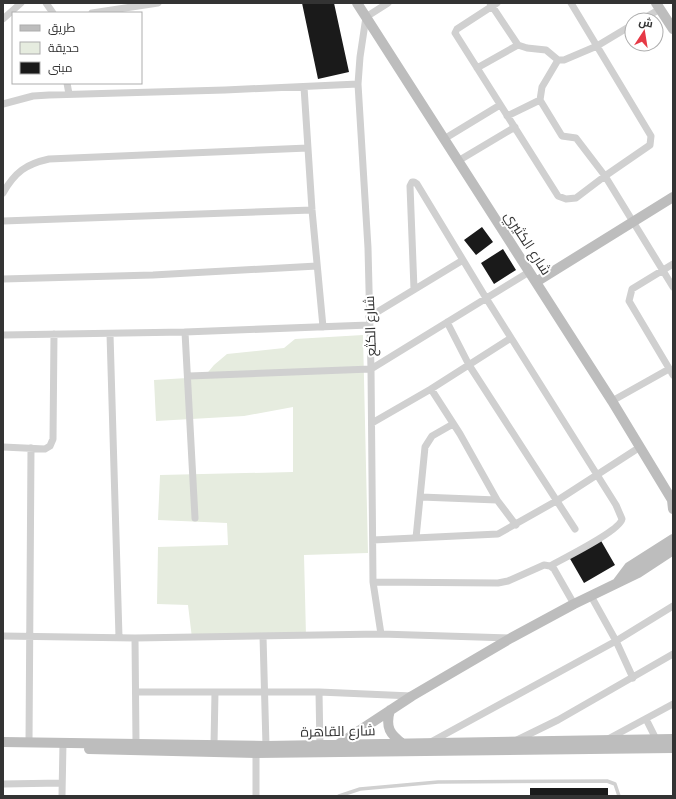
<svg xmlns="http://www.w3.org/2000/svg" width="676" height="799" font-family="Quicksand,Cairo,sans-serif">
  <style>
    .green { fill: #e6ecdf }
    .building { fill: #1a1a1a }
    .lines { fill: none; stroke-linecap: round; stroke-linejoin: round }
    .lane { stroke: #d0d0d0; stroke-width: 3.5 }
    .street { stroke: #d0d0d0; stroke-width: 7 }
    .secondary { stroke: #bdbdbd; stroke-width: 10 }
    .labels { text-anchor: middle; stroke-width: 4; stroke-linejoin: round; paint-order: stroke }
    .street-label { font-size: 14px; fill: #333; stroke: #fff }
  </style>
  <rect width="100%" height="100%" fill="#fff"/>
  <path class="green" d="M363,335L368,553L304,555L306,636L192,638L188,605L157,604L158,547L228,545L227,523L158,520L160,475L293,472V407L244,416L156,421L154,380L204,377L214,365L227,354L284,348L295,339Z"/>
  <path class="building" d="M302,3H334L349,72L318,79Z
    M482,227L493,242L476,255L464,240Z
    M503,249L516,270L494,284L481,263Z
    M600,539L615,565L584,583L569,557Z
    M530,788H608V796H530Z"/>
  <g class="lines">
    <path class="lane" d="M339,796L360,789L438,782L607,781L615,784L619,796"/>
    <path class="street" d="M46,3L53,13
      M490,3L518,45L527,48L546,50L558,60H564L597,46L632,25
      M497,3L457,29L455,33L558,196L566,199L576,198L605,176L650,145L651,136L571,3
      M92,13L158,3
      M3,19L21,3
      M641,20L660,9
      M558,60L542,87L540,100L562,136L576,138L605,176L673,287
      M477,68L518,45
      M67,83L69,94
      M304,87L312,210L323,327
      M3,104L33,96L49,95L225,90L358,84
      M507,116L540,100
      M444,139L500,105
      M458,161L515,127
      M3,193C15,172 26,164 49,159L308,148
      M3,221L312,210
      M673,264L632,289L629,301L673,375
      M3,279L153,275L317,266
      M414,289L410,186L412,182H414L417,184L486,298L616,505L622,519C620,531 562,559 550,566
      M369,317L463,260
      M447,322L469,365L575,529
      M185,332L195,518
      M110,334L119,637
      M3,335L185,332L369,325
      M189,376L371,369L529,272
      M431,389L460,434L497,500L516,525
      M612,401L669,369
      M372,423L431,389L511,338
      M3,447L45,449L50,446L53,439L54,334
      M421,497L497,500
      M416,538L425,447L432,436L453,424
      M373,540L498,534L558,500L640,447
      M373,582L498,583L508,581L544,565L550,566L554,569L574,604
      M591,596L616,641L633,678
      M381,634L373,582L371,369L368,248L358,84L360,57L366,17L388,3
      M3,636L135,638L381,634L510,638
      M263,636L266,746
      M135,638L136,743
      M136,692H319L412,696
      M319,692L320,748
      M646,719L656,739
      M608,739L673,704
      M517,740L558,720L673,654
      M29,742L31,448
      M429,743L616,641L673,606
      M214,745L215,692
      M256,750V796
      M3,784L62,783
      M62,796L63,743"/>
    <path class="secondary" d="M357,3L612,401L672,500L673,509
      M656,3L673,29
      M536,282L673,197
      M617,583L629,567L673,539
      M390,710C385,728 390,734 403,744
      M3,742L266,746L673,739
      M336,746L412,696L511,638L574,604L638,573L673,550
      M89,749L256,753L673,748"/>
  </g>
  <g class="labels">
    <g class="street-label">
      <text transform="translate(528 243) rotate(57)" y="5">شارع الكثيري</text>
      <text transform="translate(370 326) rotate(-92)" y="5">شارع الكثع</text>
      <text transform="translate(338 731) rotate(-1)" y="5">شارع القاهرة</text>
    </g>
  </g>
  <rect width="676" height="799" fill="none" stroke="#333333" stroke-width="8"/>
  <rect x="12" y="12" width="130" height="72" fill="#ffffff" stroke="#adadad"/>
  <rect x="20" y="25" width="20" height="6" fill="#bdbdbd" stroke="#adadad"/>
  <text x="48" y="32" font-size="12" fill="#333333">طريق</text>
  <rect x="20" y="42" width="20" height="12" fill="#e6ecdf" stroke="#adadad"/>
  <text x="48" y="52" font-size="12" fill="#333333">حديقة</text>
  <rect x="20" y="62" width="20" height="12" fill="#1a1a1a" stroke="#adadad"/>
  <text x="48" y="72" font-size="12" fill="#333333">مبنى</text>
  <g transform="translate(644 32) rotate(12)"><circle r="19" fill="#ffffff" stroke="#adadad"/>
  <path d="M0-3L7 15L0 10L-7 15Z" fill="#e63946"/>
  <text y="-6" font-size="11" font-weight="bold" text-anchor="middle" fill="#333333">ش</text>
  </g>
</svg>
